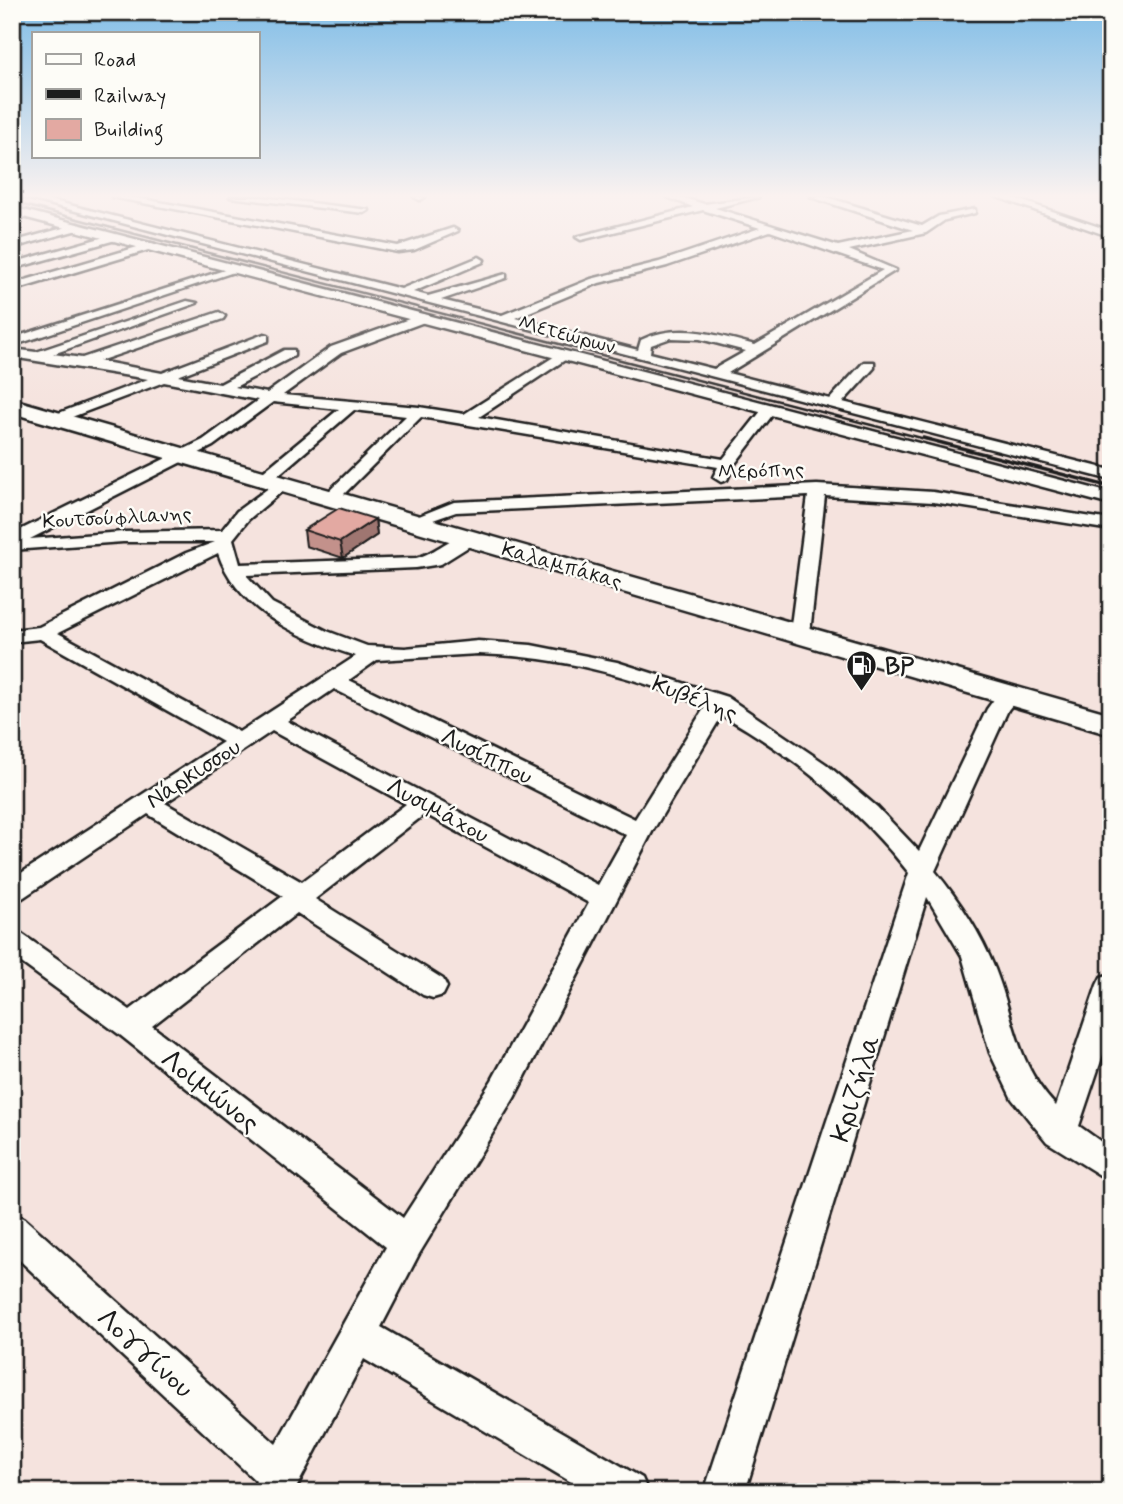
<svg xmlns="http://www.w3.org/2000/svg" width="1123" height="1504" font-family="Mynerve,sans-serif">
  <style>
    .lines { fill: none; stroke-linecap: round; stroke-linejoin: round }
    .minor-casing { stroke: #1c1c1c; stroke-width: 5 }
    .tertiary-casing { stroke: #1c1c1c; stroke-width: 5 }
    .primary-casing { stroke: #1c1c1c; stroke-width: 5 }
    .minor { fill: #fdfcf7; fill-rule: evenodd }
    .tertiary { fill: #fdfcf7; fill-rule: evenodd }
    .primary { fill: #fdfcf7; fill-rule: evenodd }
    .rail-far1 { stroke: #1c1c1c; stroke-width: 2.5 }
    .rail { stroke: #1c1c1c; stroke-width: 3.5 }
    .wall { fill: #c3918b; stroke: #1c1c1c; stroke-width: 2 }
    .shaded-wall { fill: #9f7671; stroke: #1c1c1c; stroke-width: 2 }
    .building { fill: #e3a9a2; stroke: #1c1c1c; stroke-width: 2 }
    .labels { text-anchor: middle; stroke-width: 5; stroke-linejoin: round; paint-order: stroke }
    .far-street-label { font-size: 21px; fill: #1c1c1c; stroke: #fdfcf7 }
    .poi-label { font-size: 24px; font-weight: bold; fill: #1c1c1c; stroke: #fdfcf7; text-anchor: start }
    .street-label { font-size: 24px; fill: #1c1c1c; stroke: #fdfcf7 }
    .near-street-label { font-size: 28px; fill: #1c1c1c; stroke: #fdfcf7 }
  </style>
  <rect width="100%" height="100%" fill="#f5e3de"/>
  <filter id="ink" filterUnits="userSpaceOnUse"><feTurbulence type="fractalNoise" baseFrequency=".0143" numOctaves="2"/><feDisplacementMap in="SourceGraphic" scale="14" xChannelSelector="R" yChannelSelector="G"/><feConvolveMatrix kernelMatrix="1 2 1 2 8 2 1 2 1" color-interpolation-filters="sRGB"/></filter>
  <g filter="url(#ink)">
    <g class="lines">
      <defs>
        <path id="minor" d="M22,197H38L401,289L479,257L484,260L483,262L413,292L428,296L506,274V278L441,300L502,315L591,279L659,262L760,228L703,210L581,240L576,237L693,207L667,197H681L704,204L759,197L715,208L838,246L913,230L811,197H826L922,226L939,216L975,209V213L945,220L926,233L849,250L896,270L728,373L830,399L864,362H874V368L843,402L1111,470V480ZM770,231L883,270L755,345C716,335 679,322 641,340L638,350L515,318L599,283L667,266ZM671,338L700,339L746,351L714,369L650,353L651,345Z
          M112,197H132L398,246L453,228L458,231L414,250L398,252Z
          M230,197H262L369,210L364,213Z
          M414,197H425L420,200Z
          M997,197H1011L1111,231V237Z
          M78,224L81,229L12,248V242Z
          M115,234L119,239L12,269V263Z
          M151,243L155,244V248L12,291V284Z
          M234,267L243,269L12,346V338Z
          M187,301L197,303L53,354L82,358L219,312L225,316L223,319L99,361L162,373L264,334L268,335V341L178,376L220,384L284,350H294V356L235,387L267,393L331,347L423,314L429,318L427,321L341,353L283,395L419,407L464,414L563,351L569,355L568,358L479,417L723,459L765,406L777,409L734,465L727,480L721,482L713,477L718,467L421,417L337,501L331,503L323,498L325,495L406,416L354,410L270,482L264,484L256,479L258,476L339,409L273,402L213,446L30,539L123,532L222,530L237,511L281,479L287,481V487L249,519L233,539L240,564L416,558C436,554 457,530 476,534L479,538L476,542L441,564L416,568L246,575L272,603L327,631L367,646L405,648L478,641L531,645L617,662L727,697L826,764L877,807L919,851L987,709L1001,690L1009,689L1020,695L1008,710L935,871C959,900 981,934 995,969C1015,1020 1016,1064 1056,1106L1097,985L1101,977L1111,974V1031L1079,1126L1111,1149V1182L1047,1142L1012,1099L990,1053L962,956L927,897L745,1492H704L909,873C859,809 793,755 722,715L652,832L514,1098L419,1254L381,1327L642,1478L648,1492H588L364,1359L294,1492H252L256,1481L12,1253V1214L24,1218L276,1444L386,1247L120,1035L12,956V931L22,934L130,1010L283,896L148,814L21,899L12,901V879L223,742L40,639L12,642V630L39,627L186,553L215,542H123L12,550V534L203,440L258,400L164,382L56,423L51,422V416L148,379L12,357V349L36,352ZM218,553C238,612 301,639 356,656L239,732L58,633ZM478,654C556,656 633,675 705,707L635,819L349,680L377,660ZM334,689L626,835L598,885L287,721ZM272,731L406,804L302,882L165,803ZM425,814L589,903L492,1080L403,1218L152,1026L297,913L423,995L433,998L443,995L447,987L443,979L315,899Z
          M817,485L933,492L1111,520V530L933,502L825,496L810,633L800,639L790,633L808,496L456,512L413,527L404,522L454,502Z"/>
        <path id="tertiary" d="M12,207L1111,493V505L12,214Z"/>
        <path id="primary" d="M12,399L1111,714V735L12,413Z"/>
      </defs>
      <use href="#minor" class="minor-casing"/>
      <use href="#tertiary" class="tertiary-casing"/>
      <use href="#primary" class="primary-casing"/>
      <use href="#minor" class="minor"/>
      <use href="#tertiary" class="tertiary"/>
      <use href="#primary" class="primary"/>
      <path class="rail-far1" d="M12,202L929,440"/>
      <path class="rail" d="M923,438L1111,487"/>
    </g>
    <path class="wall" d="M375,519L377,535L343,558L306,546L304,530Z"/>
    <path class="shaded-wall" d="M375,519L377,535L343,558L340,542Z"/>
    <path class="building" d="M339,508L375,519L340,542L304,530Z"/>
  </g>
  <linearGradient id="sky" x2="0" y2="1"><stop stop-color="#80bde7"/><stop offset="0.48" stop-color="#faf2f0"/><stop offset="1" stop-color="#faf2f0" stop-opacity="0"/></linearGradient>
  <rect width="1123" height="408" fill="url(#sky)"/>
  <defs>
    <symbol id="fuel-pin" viewBox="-11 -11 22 30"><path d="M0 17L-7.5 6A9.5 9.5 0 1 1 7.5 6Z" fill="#1c1c1c" stroke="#fdfcf7"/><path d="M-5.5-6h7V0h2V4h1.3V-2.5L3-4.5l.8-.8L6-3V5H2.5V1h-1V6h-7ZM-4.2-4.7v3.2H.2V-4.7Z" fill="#fff"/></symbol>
  </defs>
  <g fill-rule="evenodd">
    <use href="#fuel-pin" x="844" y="648" width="35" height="47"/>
  </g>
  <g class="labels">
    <g class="far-street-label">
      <text transform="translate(567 334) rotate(15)" y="7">Μετεώρων</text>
      <text transform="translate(761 470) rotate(-2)" y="7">Μερόπης</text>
      <text transform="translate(117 517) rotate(-3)" y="7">Κουτσούφλιανης</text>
      <text transform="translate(562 565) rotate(16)" y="7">Καλαμπάκας</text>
    </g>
    <g class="poi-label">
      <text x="885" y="674">BP</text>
    </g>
    <g class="street-label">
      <text transform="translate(695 698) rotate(21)" y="8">Κυβέλης</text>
      <text transform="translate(487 756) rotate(26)" y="8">Λυσίππου</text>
      <text transform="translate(193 773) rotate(-33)" y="8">Νάρκισσου</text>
      <text transform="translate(438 810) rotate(28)" y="8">Λυσιμάχου</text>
    </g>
    <g class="near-street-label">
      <text transform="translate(854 1088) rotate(-73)" y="10">Κριζήλα</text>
      <text transform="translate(211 1090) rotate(38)" y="10">Λοιμώνος</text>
      <text transform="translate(146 1352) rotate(42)" y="10">Λογγίνου</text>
    </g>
  </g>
  <rect width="1123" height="1504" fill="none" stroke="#fdfcf7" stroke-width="42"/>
  <rect x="21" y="21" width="1081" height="1462" fill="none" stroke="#1c1c1c" stroke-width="2.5" filter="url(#ink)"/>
  <rect x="32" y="32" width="228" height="126" fill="#fdfcf7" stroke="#a3a29f" stroke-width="2"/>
  <rect x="46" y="54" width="35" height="10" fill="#fdfcf7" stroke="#a3a29f" stroke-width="2"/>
  <text x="94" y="66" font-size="21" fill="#1c1c1c">Road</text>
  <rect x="46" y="89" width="35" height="10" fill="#1c1c1c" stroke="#a3a29f" stroke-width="2"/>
  <text x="94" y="102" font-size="21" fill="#1c1c1c">Railway</text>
  <rect x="46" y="119" width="35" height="21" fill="#e3a9a2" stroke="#a3a29f" stroke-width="2"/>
  <text x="94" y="136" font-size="21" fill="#1c1c1c">Building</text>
</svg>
